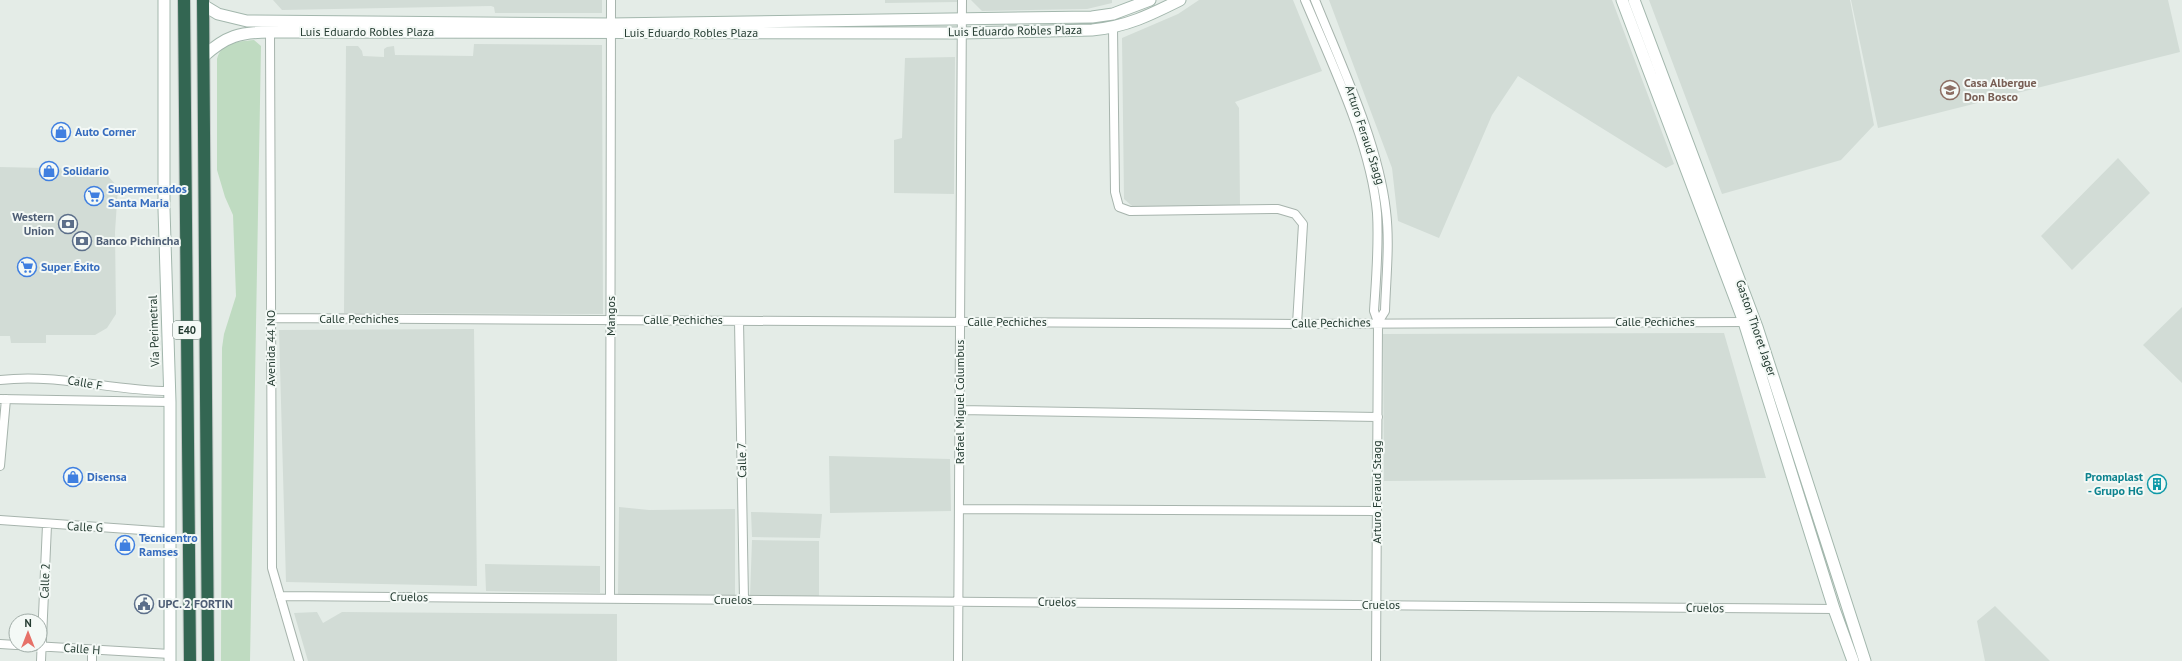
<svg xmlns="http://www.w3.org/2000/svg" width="2182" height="661" font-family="'PT Sans',sans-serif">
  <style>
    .built { fill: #d2dcd6 }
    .green { fill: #bfdbc1 }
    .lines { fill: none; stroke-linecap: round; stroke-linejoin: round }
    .street-casing { stroke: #a7b4ad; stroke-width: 10 }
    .secondary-casing { stroke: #a3b7ad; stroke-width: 13 }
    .highway-casing { stroke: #c2c8c6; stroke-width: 14 }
    .street { stroke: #fff; stroke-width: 8 }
    .secondary { stroke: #fff; stroke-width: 11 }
    .highway { stroke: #336652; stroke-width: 12 }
    .labels { text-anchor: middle; stroke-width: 4; stroke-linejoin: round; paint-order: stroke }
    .shield { fill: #f4f9f6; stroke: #63756d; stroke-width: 1 }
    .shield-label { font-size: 11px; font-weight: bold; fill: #253c32 }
    .street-label { font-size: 12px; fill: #253c32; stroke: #f4f9f6 }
    .education-label { font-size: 12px; font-weight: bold; fill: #785e54; stroke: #f4f9f6; text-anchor: start }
    .shop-label { font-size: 12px; font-weight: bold; fill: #366cbe; stroke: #f4f9f6; text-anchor: start }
    .service-label { font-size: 12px; font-weight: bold; fill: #4e5e75; stroke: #f4f9f6; text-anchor: start }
    .culture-label { font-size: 12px; font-weight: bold; fill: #0d838f; stroke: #f4f9f6; text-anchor: end }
  </style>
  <rect width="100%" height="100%" fill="#e4ece7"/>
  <path class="built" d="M273,0H602V13H495L494,7L491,6L282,10Z
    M885,0H958V2L885,3Z
    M971,0H1112V3L1087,9L982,11Z
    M1199,0H1293L1322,71L1235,102L1239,108L1240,206H1132L1124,199L1122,38L1178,14Z
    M1329,0H1612L1674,164L1666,168L1518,76L1492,115L1439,238L1398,221L1392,168Z
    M1649,0H1850L1874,125L1841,160L1722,194Z
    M1851,0H2168L2180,52L1878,128Z
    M474,44L602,45L603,314L344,313L346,46H358L362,51L363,56L384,57V49L387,47L394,46L395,55L473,56Z
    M955,57L954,194L894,193V140L902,138L905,58Z
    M2118,158L2150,193L2072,270L2041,236Z
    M0,167L89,169L107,175L118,187L115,232L116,314L107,328L95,335H46V343H11L10,336H0Z
    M2182,307V383L2143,345Z
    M474,329L477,586L286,582L279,330Z
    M1724,333L1766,478L1384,481L1383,334Z
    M829,456L950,459L951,511L830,513Z
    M619,507L649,510L735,509V597L618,595Z
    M751,512L822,514L820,538L752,537Z
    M752,540L819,541V597H750Z
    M485,564L600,566V593L486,591Z
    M1995,606L2050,661H1985L1977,621Z
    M317,612L323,623L342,612L617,614V661H308L294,613Z"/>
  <path class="green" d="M254,40L261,46L250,661H221L222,348L224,334L236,296L233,215L225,197L217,170V59C222,41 237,42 254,40Z"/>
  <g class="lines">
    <defs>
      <path id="street" d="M1305,0C1332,64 1371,144 1377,213C1379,246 1376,279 1374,311L1378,322L1376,661
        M1315,0C1341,65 1378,141 1386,211C1390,244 1386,278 1385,311L1378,322
        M1113,28L1115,192L1119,207L1130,211L1278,209L1295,214L1303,224L1297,324
        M270,32L272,568L299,661
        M271,318L1297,324L1744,322
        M739,321L744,600
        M0,380C57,373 112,391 169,391
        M0,399L170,402
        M960,410L1378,417
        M0,466L6,399
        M959,509L1376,511
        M0,520L170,532
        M280,596L1834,609
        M610,599L611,0
        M0,644L16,645
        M17,645L170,654
        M41,661L47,525
        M92,661V650
        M958,661L962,0"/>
      <path id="secondary" d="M164,0V209L170,402V661
        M1622,0L1744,322L1834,609L1853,661
        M1634,0L1757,327L1865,661
        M203,5L218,14L247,21L611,24L1092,17L1113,14L1150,0
        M204,56C226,36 240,32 270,32L962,33L1092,30C1126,27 1150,15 1180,0"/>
      <path id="highway" d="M184,0L190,661
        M203,0L208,661"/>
    </defs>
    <use href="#street" class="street-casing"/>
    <use href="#secondary" class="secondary-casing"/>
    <use href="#highway" class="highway-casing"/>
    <use href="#street" class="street"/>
    <use href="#secondary" class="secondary"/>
    <use href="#highway" class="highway"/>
  </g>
  <defs>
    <symbol id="school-ring" viewBox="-11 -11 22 22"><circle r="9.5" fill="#f4f9f6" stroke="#8d6e63" stroke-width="1.5"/><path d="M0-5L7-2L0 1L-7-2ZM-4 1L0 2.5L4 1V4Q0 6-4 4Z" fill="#8d6e63"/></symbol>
    <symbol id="shop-ring" viewBox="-11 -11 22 22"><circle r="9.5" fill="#f4f9f6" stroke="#3f7fe0" stroke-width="1.5"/><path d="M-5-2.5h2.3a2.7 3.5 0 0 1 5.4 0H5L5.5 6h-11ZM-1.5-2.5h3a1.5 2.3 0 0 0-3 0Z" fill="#3f7fe0"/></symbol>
    <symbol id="supermarket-ring" viewBox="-11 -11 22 22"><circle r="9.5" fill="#f4f9f6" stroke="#3f7fe0" stroke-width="1.5"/><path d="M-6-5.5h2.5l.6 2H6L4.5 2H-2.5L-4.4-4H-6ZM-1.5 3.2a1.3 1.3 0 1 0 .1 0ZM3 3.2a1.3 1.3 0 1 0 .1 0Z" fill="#3f7fe0"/></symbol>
    <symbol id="bank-ring" viewBox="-11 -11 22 22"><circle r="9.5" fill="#f4f9f6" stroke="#5c6f8a" stroke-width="1.5"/><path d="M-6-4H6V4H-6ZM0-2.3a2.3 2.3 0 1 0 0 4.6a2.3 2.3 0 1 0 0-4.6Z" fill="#5c6f8a"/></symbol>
    <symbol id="building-ring" viewBox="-11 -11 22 22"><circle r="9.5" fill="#f4f9f6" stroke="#0f9aa8" stroke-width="1.5"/><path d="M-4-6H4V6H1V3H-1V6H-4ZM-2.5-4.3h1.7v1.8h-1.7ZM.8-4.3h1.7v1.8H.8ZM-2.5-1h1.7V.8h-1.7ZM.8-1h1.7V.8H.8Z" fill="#0f9aa8"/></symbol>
    <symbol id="civic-ring" viewBox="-11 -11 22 22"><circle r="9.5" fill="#f4f9f6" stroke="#5c6f8a" stroke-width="1.5"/><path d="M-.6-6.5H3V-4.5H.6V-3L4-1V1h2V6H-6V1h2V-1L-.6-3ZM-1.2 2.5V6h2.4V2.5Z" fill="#5c6f8a"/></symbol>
  </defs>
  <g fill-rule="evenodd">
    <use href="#school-ring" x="1939" y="79" width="22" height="22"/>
    <use href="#shop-ring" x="50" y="121" width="22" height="22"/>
    <use href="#shop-ring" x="38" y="160" width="22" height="22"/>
    <use href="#supermarket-ring" x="83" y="185" width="22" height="22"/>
    <use href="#bank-ring" x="57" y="213" width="22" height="22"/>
    <use href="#bank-ring" x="71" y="230" width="22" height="22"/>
    <use href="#supermarket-ring" x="16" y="256" width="22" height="22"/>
    <use href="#shop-ring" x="62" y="466" width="22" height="22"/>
    <use href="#building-ring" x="2146" y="473" width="22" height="22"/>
    <use href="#shop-ring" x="114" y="534" width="22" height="22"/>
    <use href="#civic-ring" x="133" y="593" width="22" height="22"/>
  </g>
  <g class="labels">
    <rect class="shield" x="173" y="321" width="28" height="18" rx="3"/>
    <g class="shield-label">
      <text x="187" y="334">E40</text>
    </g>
    <g class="street-label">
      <text transform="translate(1015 31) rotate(-1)" y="4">Luis Eduardo Robles Plaza</text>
      <text x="367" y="36">Luis Eduardo Robles Plaza</text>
      <text x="691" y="37">Luis Eduardo Robles Plaza</text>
      <text transform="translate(1365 135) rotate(72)" y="4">Arturo Feraud Stagg</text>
      <text transform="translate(611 316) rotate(-90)" y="4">Mangos</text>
      <text x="359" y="323">Calle Pechiches</text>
      <text x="683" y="324">Calle Pechiches</text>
      <text x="1007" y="326">Calle Pechiches</text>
      <text x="1655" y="326">Calle Pechiches</text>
      <text transform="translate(1331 323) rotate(-1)" y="4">Calle Pechiches</text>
      <text transform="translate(1756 328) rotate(71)" y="4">Gaston Thoret Jager</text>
      <text transform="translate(154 331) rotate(-92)" y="4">Vía Perimetral</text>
      <text transform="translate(271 348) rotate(-90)" y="4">Avenida 44 NO</text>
      <text transform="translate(85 383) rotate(10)" y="4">Calle F</text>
      <text transform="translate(960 402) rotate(-90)" y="4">Rafael Miguel Columbus</text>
      <text transform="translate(742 460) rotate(-91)" y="4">Calle 7</text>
      <text transform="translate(1377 492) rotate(-90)" y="4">Arturo Feraud Stagg</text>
      <text transform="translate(85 527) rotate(3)" y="4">Calle G</text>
      <text transform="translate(45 581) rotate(-88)" y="4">Calle 2</text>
      <text transform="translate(409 597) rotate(1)" y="4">Cruelos</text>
      <text x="733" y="604">Cruelos</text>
      <text transform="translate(1057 602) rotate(1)" y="4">Cruelos</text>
      <text x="1381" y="609">Cruelos</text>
      <text transform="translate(1705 608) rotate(1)" y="4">Cruelos</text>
      <text transform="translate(82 649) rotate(4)" y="4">Calle H</text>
    </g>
    <g class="education-label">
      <text x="1964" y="87">Casa Albergue<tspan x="1964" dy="14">Don Bosco</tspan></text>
    </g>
    <g class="shop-label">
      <text x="75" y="136">Auto Corner</text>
      <text x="63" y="175">Solidario</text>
      <text x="108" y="193">Supermercados<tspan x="108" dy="14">Santa Maria</tspan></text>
      <text x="41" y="271">Super Éxito</text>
      <text x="87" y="481">Disensa</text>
      <text x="139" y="542">Tecnicentro<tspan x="139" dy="14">Ramses</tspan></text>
    </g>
    <g class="service-label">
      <text x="54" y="221" text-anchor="end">Western<tspan x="54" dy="14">Union</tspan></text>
      <text x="96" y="245">Banco Pichincha</text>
      <text x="158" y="608">UPC. 2 FORTIN</text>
    </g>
    <g class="culture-label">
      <text x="2143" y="481">Promaplast<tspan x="2143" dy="14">- Grupo HG</tspan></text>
    </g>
  </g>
  <g transform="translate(28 633)"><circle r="19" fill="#f4f9f6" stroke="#a1ada8"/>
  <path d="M0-3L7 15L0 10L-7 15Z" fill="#e67168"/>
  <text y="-6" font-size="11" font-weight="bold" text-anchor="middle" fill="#253c32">N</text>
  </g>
</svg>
